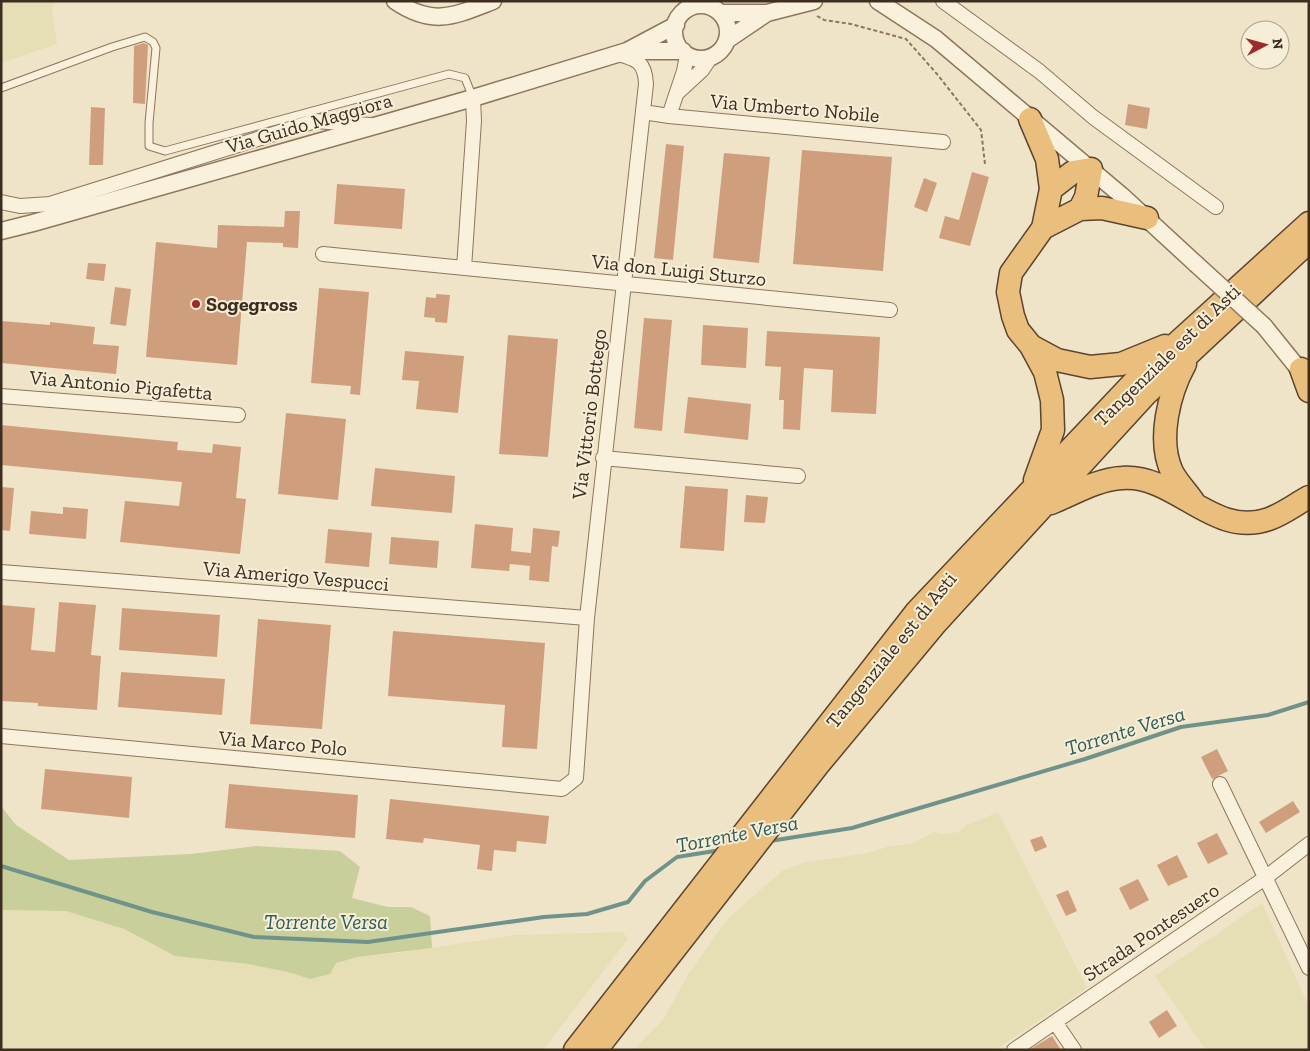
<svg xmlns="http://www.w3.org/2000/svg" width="1310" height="1051" font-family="'Zilla Slab',serif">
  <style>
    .farmland { fill: #e6deb5 }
    .green { fill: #c9cf9b }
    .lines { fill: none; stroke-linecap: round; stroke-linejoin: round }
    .stream { stroke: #6f938a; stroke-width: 4 }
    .building { fill: #cf9f7d }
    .service-casing { stroke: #8d765c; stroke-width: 9 }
    .minor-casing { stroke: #8d765c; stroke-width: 16 }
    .tertiary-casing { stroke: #8d765c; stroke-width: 19 }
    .trunk-casing { stroke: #5b4430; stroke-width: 25 }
    .path { stroke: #8d765c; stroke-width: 2; stroke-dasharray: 4 2.5; stroke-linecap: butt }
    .service { stroke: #faf1dc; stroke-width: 7 }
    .minor { stroke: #faf1dc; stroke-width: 14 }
    .tertiary { stroke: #faf1dc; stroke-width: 16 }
    .trunk { stroke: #eabe7c; stroke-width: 22 }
    .tertiary-bridge-casing { stroke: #8d765c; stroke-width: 19; stroke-linecap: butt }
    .tertiary-bridge { stroke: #faf1dc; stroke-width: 16 }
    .poi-dot { fill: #9e2a2b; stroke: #f7eed8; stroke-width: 2 }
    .labels { text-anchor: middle; stroke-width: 4; stroke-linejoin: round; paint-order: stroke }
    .street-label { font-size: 20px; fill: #3d2e20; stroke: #f7eed8 }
    .poi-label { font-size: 20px; font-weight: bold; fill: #3d2e20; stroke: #f7eed8; text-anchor: start }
    .water-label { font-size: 21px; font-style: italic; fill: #2f5d5a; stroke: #f7eed8 }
  </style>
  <rect width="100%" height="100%" fill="#f0e4c8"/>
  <path class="farmland" d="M1,1H55L52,10L57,44L1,63Z
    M998,812L1087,988L995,1050H634L663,1020L689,973L728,918L782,871L802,863L868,853L890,846L912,844L934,832L945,834L958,832L967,825Z
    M1262,903L1309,1007V1050H1206L1155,976Z
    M1,910L66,911L124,929L175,956L248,964L288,972L310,979L336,963L358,957L399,953L515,935L623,932L628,939L543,1050H1Z"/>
  <path class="green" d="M1,806L16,825L69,860L191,854L256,846L340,851L360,867L352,898L388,907H411L430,916L432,948L358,957L336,963L330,974L310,979L288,972L248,964L175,956L124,929L66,911L1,910Z"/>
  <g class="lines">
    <path class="stream" d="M770,841L852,828L1085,759L1181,727L1268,715L1309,702
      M1,866L152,912L254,937L368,942L544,917L587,914L628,902L645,881L677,857L721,850"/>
  </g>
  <path class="building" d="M144,43L148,45L145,104L133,103L134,46Z
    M1128,104L1150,108L1147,129L1125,125Z
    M91,107L105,108L103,165H89Z
    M666,144L684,146L673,260L654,258Z
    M802,150L892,157L883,271L793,264Z
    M724,153L770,157L759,263L713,258Z
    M972,172L989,177L970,246L939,238L945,216L959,220Z
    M924,178L937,183L927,212L914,207Z
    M337,184L405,189L402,229L334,224Z
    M285,211H300L298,248L283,247V243L247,242L237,365L146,357L156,242L217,248L218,225L284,227Z
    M88,263L106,264L104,281L86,279Z
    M115,287L131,289L126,326L110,324Z
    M319,288L369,292L360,395L350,394L351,386L311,383Z
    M436,294L450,295L447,323L435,322V318L424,317L426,297L436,298Z
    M644,318L672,320L662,431L634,428Z
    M1,321L50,325V322L95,327L93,344L119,346L116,374L1,363Z
    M703,325L748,328L746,368L701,365Z
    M767,331L880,337L876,414L831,412L833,370L804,368L800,430L783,429L784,400H779L781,367L765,366Z
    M508,335L558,339L548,457L499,454Z
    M405,351L464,356L458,413L416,409L419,381L402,380Z
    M688,397L751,404L748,440L684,433Z
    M286,413L346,419L338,500L278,494Z
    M1,425L178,442L177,450L212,453L213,444L241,447L236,498L246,499L240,554L120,542L125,501L179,506L182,482L1,465Z
    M375,468L455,476L452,513L371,506Z
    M685,486L728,489L724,551L680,548Z
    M1,487L14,488L10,531L1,530Z
    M746,495L768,497L765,523L744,522Z
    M63,507L88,509L86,539L29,534L31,511L63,514Z
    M475,524L513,528L511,551L531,553L533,528L560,531L558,547L552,546L549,582L529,580L530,566L510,564L509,571L471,568Z
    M328,529L372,533L369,567L325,563Z
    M391,537L439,541L437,568L389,564Z
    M59,602L96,605L91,655L101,656L97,710L38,706V703L1,701V605L35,608L31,650L55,652Z
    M122,608L220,615L217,657L119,650Z
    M258,619L331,625L322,729L250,724Z
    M393,631L545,643L537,749L502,747L505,705L388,696Z
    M121,672L225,679L222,715L118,707Z
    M1217,749L1228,771L1212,779L1201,757Z
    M45,769L132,777L129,818L41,809Z
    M229,784L358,795L355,838L225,828Z
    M390,799L549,816L546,844L517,841L516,852L494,850L492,871L477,869L480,845L424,838L423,843L386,839Z
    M1293,801L1300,812L1266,833L1259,822Z
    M1217,833L1228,854L1208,864L1197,843Z
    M1042,836L1047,847L1035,852L1030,840Z
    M1177,855L1188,877L1168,886L1157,865Z
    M1138,879L1149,900L1130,910L1119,888Z
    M1068,890L1077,911L1066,916L1056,895Z
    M1167,1010L1177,1026L1159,1038L1149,1022Z
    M1052,1036L1061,1050H1030L1032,1048Z"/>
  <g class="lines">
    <defs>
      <path id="service" d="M1,88L112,47L145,37L153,42L156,48L149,123V146L165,151L449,74L465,78L473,98"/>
      <path id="minor" d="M943,1L1039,71L1093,117L1216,207
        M677,93L702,70L710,58
        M643,112L669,116L943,142
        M669,116L684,71L687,55
        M1,202L20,206L50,204L315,121L370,125
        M323,254L890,310
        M464,268L474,121L473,98
        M1,396L238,415
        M603,458L798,476
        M1,572L587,618
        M1,736L562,789L576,778L587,618L646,84C645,62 637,59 618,54
        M1220,784L1309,968
        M1055,1022L1074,1050
        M1014,1050L1265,878L1309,844"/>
      <path id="tertiary" d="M395,1C433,27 454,16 493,1
        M878,1L936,39L1121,195L1196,264
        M674 32a27 27 0 1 1 54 0a27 27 0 1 1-54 0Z
        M720,13H767L814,1
        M727,40L767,13
        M629,51H683
        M1,231L33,223L473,98L627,51L676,25
        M1264,326L1306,378"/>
      <path id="trunk" d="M1030,119L1047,159L1051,189L1043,228L1011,273L1008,292L1013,316L1018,330L1031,346L1045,372L1052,400L1053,430L1035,480
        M1051,189L1073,172L1091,169L1086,197L1080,209
        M1043,228L1080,209L1102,208L1147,218
        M1031,346L1057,360L1090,367L1121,364L1165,346
        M1185,364C1169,393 1157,440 1172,472C1177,482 1187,492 1193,501
        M1301,369L1309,391
        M1051,503C1073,494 1098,479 1122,478C1176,474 1213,539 1269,519C1283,514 1296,504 1309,497
        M575,1050L917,611L1133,383L1309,223
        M596,1050L818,765L936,623L1145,395L1303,247"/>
    </defs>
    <use href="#service" class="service-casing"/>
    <use href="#minor" class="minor-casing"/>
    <use href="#tertiary" class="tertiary-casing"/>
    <use href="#trunk" class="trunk-casing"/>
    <path class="path" d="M817,16L824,20L851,24L906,39L937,74L981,130L985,164"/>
    <use href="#service" class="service"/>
    <use href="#minor" class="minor"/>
    <use href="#tertiary" class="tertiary"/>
    <use href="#trunk" class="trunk"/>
    <defs>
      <path id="tertiary-bridge" d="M1196,264L1264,326"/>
    </defs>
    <use href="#tertiary-bridge" class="tertiary-bridge-casing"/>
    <use href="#tertiary-bridge" class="tertiary-bridge"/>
  </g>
  <circle class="poi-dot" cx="196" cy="304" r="5"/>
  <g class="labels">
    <g class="street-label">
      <text transform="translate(795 108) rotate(5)" y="7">Via Umberto Nobile</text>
      <text transform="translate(309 123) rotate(-16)" y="7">Via Guido Maggiora</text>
      <text transform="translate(679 270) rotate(6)" y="7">Via don Luigi Sturzo</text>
      <text transform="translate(1167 355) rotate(-44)" y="7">Tangenziale est di Asti</text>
      <text transform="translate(121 385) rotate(5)" y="7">Via Antonio Pigafetta</text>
      <text transform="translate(589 414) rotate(-83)" y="7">Via Vittorio Bottego</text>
      <text transform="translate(296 576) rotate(5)" y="7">Via Amerigo Vespucci</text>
      <text transform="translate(891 650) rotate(-51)" y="7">Tangenziale est di Asti</text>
      <text transform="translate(283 743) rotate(5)" y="7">Via Marco Polo</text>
      <text transform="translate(1151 932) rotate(-34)" y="7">Strada Pontesuero</text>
    </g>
    <g class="poi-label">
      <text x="206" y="311">Sogegross</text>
    </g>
    <g class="water-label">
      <text transform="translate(1125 731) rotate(-17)" y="7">Torrente Versa</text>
      <text transform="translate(737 834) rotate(-11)" y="7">Torrente Versa</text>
      <text x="326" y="929">Torrente Versa</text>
    </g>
  </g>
  <rect width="1310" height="1051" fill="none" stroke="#3d2e20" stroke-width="5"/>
  <g transform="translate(1265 45) rotate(84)"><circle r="24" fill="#f7eed8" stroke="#ada18e"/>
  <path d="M0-4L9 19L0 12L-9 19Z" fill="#9e2a2b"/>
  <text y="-8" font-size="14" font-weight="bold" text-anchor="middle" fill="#3d2e20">N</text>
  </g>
</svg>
